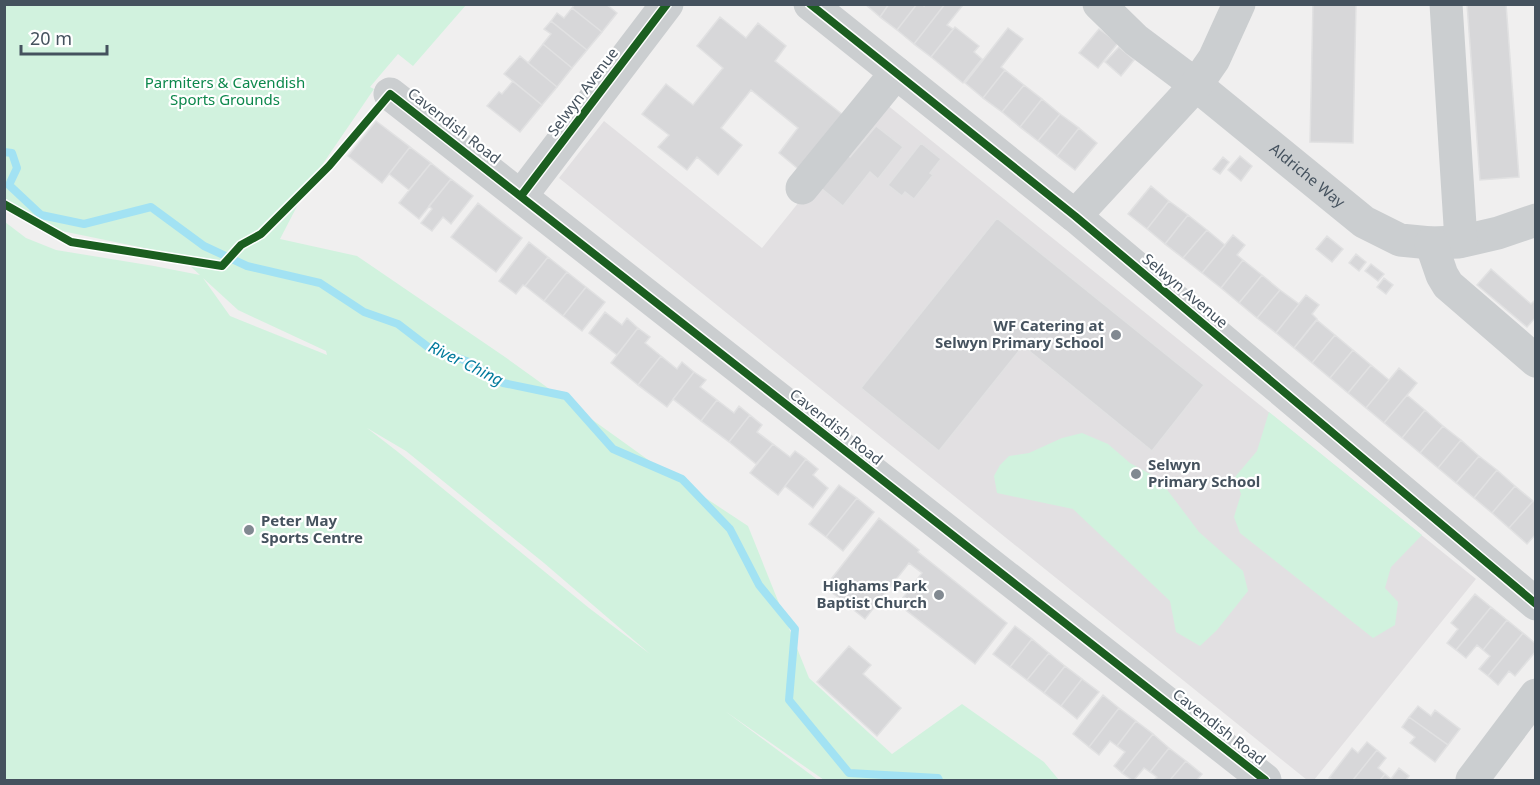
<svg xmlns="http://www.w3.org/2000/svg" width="1540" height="785" font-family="'Noto Sans',sans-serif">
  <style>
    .education { fill: #e2e0e2 }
    .green { fill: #d1f2de; fill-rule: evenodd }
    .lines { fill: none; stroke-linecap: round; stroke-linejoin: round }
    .stream { stroke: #a2e2f3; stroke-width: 8 }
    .building { fill: #d7d7d9; stroke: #e1e1e2; stroke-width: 1.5 }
    .minor { stroke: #cbced0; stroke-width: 33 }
    .cycleway-casing { stroke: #fff; stroke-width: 11 }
    .cycleway { stroke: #1b5e20; stroke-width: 8 }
    .poi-dot { fill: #818991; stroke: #fff; stroke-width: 2 }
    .labels { text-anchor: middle; stroke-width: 4.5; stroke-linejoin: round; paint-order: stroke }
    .park-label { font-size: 15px; fill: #0d884c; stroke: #fff }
    .street-label { font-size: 15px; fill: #45525e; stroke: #fff }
    .poi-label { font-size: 15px; font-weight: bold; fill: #45525e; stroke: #fff; text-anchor: end }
    .water-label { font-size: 16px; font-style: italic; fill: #037b9d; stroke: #fff }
  </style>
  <rect width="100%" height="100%" fill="#f0efef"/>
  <path class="education" d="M881,100L1476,579L1314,780H1307L559,178L604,121L762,248Z"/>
  <path class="green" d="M5,4L466,5L413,66L398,54L370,87L374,89L307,187L280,239L357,256L505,357L654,464L748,526L809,678L892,754L962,704L1044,762L1059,780H824L725,711L818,780H5V222L26,238L56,250L154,266L200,275L178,255L52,229L5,200ZM203,278L238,310L326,351L327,355L230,316ZM367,428L406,451L544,563L650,654L589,608L398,452Z
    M1269,412L1422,535L1391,567L1385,588L1398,602L1395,625L1373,638L1240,533L1234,517L1241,494L1235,477L1257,451Z
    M1082,433L1108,444L1130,463L1159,479L1199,532L1243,571L1248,591L1217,630L1200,646L1176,632L1170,601L1073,509L997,493L994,476L1000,465L1009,456L1029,453L1062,438Z"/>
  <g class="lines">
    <path class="stream" d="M4,152L12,153L17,168L9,185L41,215L84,224L151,207L204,246L247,266L320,283L364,312L398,324L428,347L469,362L503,383L566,396L613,449L682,479L730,529L759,585L795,629L789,700L849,773L938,778L939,780"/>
  </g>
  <path class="building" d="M575,4H606L617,13L602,32L572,8Z
    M865,4H889L880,17Z
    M889,4H917L897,30L880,17Z
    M917,4H922L924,6L925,4H945L914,44L897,30Z
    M945,4L963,5L947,25L953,29L931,57L914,44Z
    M1313,4H1356L1353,143L1310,142Z
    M1467,4H1506L1519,177L1480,180Z
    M572,8L602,32L587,50L551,21L557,13L564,18Z
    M720,17L746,38L758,23L786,46L775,61L847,118L803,173L779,153L798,128L751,90L721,128L742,145L718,175L697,157L687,170L658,147L669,135L642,114L666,84L693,105L723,68L697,46Z
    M551,21L587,50L572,68L543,44L551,34L544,29Z
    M955,27L979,46L974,52L982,59L963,83L931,57Z
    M1008,28L1023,39L1001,67L1005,70L983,98L965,83Z
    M1099,29L1118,43L1098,68L1079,53Z
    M543,44L572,68L557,87L528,63Z
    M1119,47L1134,60L1121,76L1105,62Z
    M520,56L557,87L542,105L504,74Z
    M1005,70L1024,85L1002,112L983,98Z
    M513,81L542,105L520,132L487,106L499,92L502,94Z
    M1024,85L1042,99L1020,127L1002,112Z
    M1042,99L1060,114L1038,141L1020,127Z
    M1060,114L1079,128L1057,156L1038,141Z
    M376,121L410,147L382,183L348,156Z
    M876,126L903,147L878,179L870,172L843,206L817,185L844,152L850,157Z
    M1079,128L1097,143L1075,170L1057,156Z
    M921,143L941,159L930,173L933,175L914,199L905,192L902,196L888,185Z
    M410,147L431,163L409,190L389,174Z
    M1240,156L1252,166L1241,181L1228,170Z
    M1223,157L1229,162L1220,174L1213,169Z
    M431,163L451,179L419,219L399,203Z
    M451,179L473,196L451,224L443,217L432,231L421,223L432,209L429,206Z
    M1151,186L1169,201L1147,229L1128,214Z
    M1169,201L1188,215L1165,244L1147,229Z
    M478,203L522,238L496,272L451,237Z
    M1188,215L1207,230L1183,258L1165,244Z
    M997,218L1204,385L1152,451L1023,346L939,451L861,388Z
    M1207,230L1225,245L1202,273L1183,258Z
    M1233,235L1245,245L1237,255L1243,260L1221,288L1202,273Z
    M1327,236L1343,249L1332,262L1316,249Z
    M529,242L548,257L525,286L523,285L516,294L499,281Z
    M1356,254L1366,262L1359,271L1349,263Z
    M548,257L567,272L544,301L525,286Z
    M1243,260L1262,275L1239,303L1221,288Z
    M1371,264L1384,274L1378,281L1365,271Z
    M1491,269L1531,304L1536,299V317L1527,327L1477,285Z
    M567,272L586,287L563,316L544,301Z
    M1262,275L1280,290L1257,318L1239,303Z
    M1384,278L1393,285L1386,294L1377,287Z
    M586,287L605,302L582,331L563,316Z
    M1280,290L1299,304L1276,333L1257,318Z
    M1306,295L1319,305L1312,314L1317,319L1294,348L1276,333Z
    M605,312L622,325L627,318L638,328L617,355L589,333Z
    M1317,320L1335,335L1312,363L1294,348Z
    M638,328L650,337L645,343L661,356L638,385L611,363Z
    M1335,335L1353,350L1330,378L1312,363Z
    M1353,350L1371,365L1348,393L1330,378Z
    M661,356L677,369L682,362L694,372L667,407L638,385Z
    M1371,365L1389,380L1366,408L1348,393Z
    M1399,368L1417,383L1384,423L1366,408Z
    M694,372L706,380L700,387L717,400L701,421L673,399Z
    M1407,395L1425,410L1402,438L1384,423Z
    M717,400L734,413L739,406L750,415L729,442L701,421Z
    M1425,410L1443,426L1420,453L1402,438Z
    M750,415L762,425L757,432L773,444L756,464L729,442Z
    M1443,426L1461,440L1438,468L1420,453Z
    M1461,440L1479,456L1456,483L1438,468Z
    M773,444L790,457L795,451L806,459L778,495L750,473Z
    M1479,456L1497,470L1474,498L1456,483Z
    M806,459L818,469L813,475L828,488L813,508L785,486Z
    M1497,470L1515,486L1492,513L1474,498Z
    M839,485L857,498L826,537L809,524Z
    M1515,486L1533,501L1509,528L1492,513Z
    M857,498L874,512L843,551L826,537Z
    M1533,501L1536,503V534L1527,544L1509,528Z
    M879,518L919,550L918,552L1007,623L975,664L898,604L922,573L909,563L865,619L825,587Z
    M1475,594L1491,607L1456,650L1447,643L1458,629L1451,623Z
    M1491,607L1507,620L1483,650L1477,645L1466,658L1456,650Z
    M1507,620L1523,633L1488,676L1479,669L1490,656L1483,650Z
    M1015,626L1032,639L1010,667L993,654Z
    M1523,633L1536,644V651L1515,676L1509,671L1498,685L1488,676Z
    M1032,639L1049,653L1027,680L1010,667Z
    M849,646L871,665L863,674L901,708L877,736L817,682Z
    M1049,653L1065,666L1044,693L1027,680Z
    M1065,666L1082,679L1061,706L1044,693Z
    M1082,679L1099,692L1077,719L1061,706Z
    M1103,695L1119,708L1089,747L1073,734Z
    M1418,706L1431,716L1435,710L1460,729L1448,745L1409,717Z
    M1119,708L1136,721L1117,746L1110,741L1099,755L1089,747Z
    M1409,717L1448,745L1435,762L1410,743L1415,737L1402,727Z
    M1136,721L1153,734L1122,773L1114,766L1125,752L1117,746Z
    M1153,734L1169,748L1150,772L1144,768L1134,780H1132L1122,773Z
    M1367,742L1377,750L1353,780H1333L1329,778L1352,748L1358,753Z
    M1169,748L1186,761L1170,780H1154L1157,777L1150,772Z
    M1377,750L1386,758L1378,768L1385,774L1380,780H1353Z
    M1186,761L1202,774L1197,780H1170Z
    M1399,768L1409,776L1406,780H1380L1385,774L1391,779Z"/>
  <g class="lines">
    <g class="minor">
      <path d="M810,4L1075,216L1536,604"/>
      <path id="s1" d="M1099,4L1136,40L1196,85L1364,222L1400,240L1431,243L1459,242L1498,233L1536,220"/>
      <path d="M1446,4L1461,241"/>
      <path d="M390,94L1265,780"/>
      <path d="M802,188L896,73"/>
      <path d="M521,196L667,4"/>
      <path d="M1075,216L1196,85L1214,59L1239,4"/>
      <path d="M1431,243L1442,275L1448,285L1536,361"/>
      <path d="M1472,780L1536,695"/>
    </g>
    <defs>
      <path id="cycleway" d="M810,4L1075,216L1536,604
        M521,196L667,4
        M4,204L71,242L222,266L241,245L261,234L329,166L390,94L1265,780"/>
    </defs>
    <use href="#cycleway" class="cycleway-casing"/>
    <use href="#cycleway" class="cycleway"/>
  </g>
  <g class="poi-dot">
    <circle cx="1116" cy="335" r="6"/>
    <circle cx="1136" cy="474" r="6"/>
    <circle cx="249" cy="530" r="6"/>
    <circle cx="939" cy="595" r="6"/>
  </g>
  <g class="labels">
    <g class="park-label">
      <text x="225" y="88">Parmiters &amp; Cavendish<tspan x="225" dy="17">Sports Grounds</tspan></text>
    </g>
    <g class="street-label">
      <text transform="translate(583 92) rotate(-53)" y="5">Selwyn Avenue</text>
      <text transform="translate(454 126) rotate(38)" y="5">Cavendish Road</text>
      <text dy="5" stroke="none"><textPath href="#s1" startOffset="270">Aldriche Way</textPath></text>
      <text transform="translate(1185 291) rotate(40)" y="5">Selwyn Avenue</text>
      <text transform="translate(836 427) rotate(38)" y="5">Cavendish Road</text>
      <text transform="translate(1219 727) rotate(38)" y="5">Cavendish Road</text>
    </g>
    <g class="poi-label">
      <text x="1104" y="331">WF Catering at<tspan x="1104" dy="17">Selwyn Primary School</tspan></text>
      <text x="1148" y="470" text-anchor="start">Selwyn<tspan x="1148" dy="17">Primary School</tspan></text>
      <text x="261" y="526" text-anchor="start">Peter May<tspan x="261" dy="17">Sports Centre</tspan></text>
      <text x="927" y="591">Highams Park<tspan x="927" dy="17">Baptist Church</tspan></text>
    </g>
    <g class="water-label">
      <text transform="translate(466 363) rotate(26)" y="6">River Ching</text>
    </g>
  </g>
  <rect width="1540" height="785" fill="none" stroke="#45525e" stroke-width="12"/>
  <path d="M21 45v9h86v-9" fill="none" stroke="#45525e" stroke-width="3"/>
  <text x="30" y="45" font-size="18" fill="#45525e" stroke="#ffffff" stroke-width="4.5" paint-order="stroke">20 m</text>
</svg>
